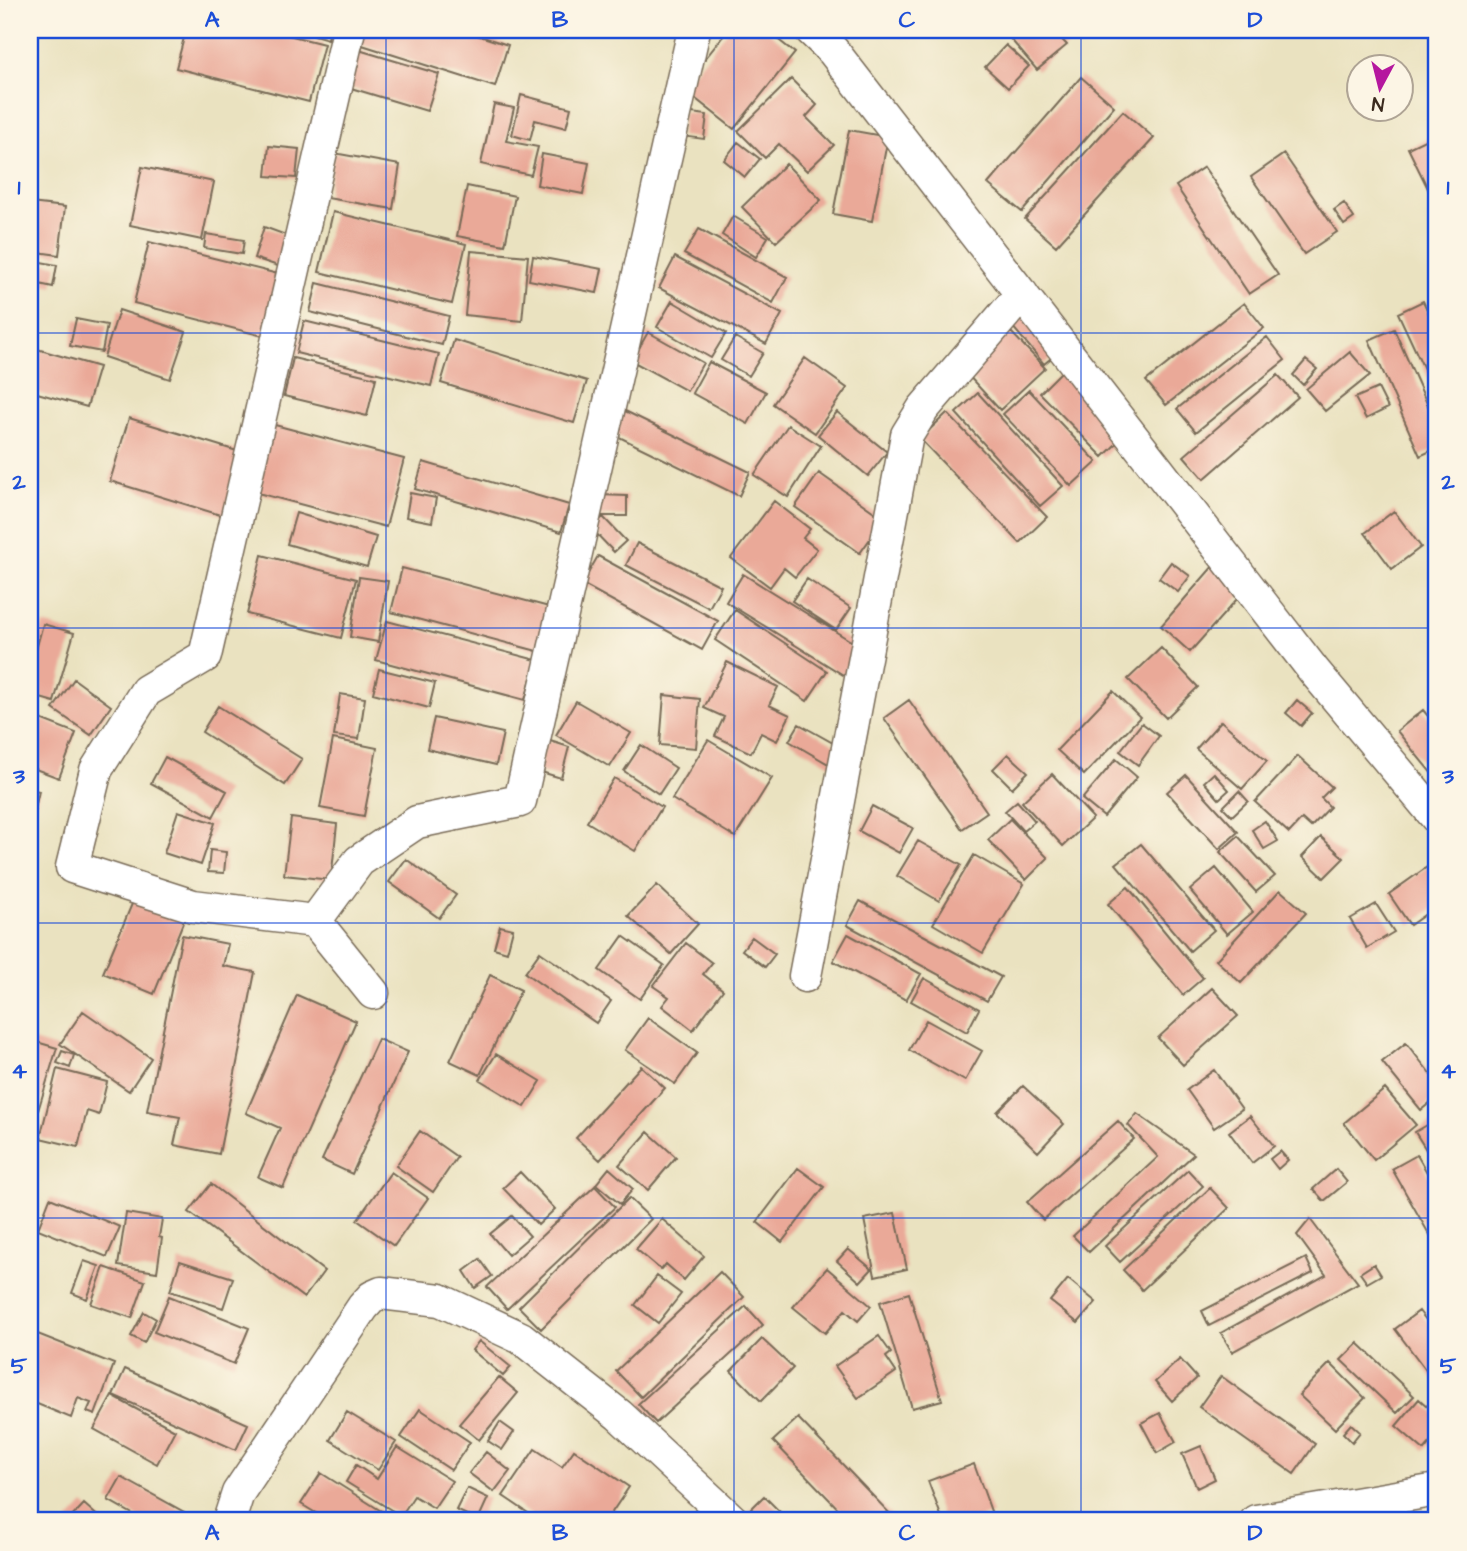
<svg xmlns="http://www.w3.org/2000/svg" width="1467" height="1551" font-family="'Architects Daughter',sans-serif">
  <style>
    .building { fill: #eaa998 }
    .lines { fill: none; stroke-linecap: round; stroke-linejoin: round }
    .minor-casing { stroke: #786a57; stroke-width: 35 }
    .minor { stroke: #fff; stroke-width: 32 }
    .grid { fill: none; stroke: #1d4ed8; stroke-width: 2; stroke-opacity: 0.55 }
    .neatline { fill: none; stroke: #1d4ed8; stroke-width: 2.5 }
    .grid-label { font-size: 23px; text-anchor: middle; font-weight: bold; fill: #1d4ed8 }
  </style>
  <rect width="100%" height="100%" fill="#fcf5e5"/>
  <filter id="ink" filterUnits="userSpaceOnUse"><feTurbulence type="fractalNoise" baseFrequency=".0143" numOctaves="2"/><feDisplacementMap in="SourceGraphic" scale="14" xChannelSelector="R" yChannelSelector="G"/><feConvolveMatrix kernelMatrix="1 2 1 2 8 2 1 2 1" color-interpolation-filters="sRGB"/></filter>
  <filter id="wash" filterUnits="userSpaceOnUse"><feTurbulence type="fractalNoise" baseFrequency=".00686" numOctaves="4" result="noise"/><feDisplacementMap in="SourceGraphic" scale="28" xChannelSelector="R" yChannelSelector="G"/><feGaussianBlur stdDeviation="1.57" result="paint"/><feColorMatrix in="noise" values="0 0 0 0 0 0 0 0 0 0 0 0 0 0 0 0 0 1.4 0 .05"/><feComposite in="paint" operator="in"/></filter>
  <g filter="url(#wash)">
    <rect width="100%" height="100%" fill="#eae2c0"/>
    <g id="blocks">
      <path class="building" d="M186,30H268L324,44L309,102L176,68Z
        M297,30H330L328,39Z
        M364,30H461L508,45L495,87L359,44Z
        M728,30H766L795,53L734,129L682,88Z
        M1015,30H1053L1067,45L1037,70L1008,36Z
        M1006,45L1029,66L1008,88L985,67Z
        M352,48L439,74L427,111L341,85Z
        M1081,77L1114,106L1022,212L988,184Z
        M791,79L817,105L806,117L834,145L807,171L779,144L765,158L738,131Z
        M521,95L571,108L566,128L535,120L530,140L512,135Z
        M494,104L514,108L506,141L538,147L531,175L481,164Z
        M1123,111L1154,138L1056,246L1025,219Z
        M684,112L707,115L704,139L681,136Z
        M849,130L888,137L872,221L833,214Z
        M1437,134V207L1408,148Z
        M738,142L760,159L745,177L724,160Z
        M269,146L299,149L296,178L266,176Z
        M334,153L400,165L393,209L327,198Z
        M542,154L589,163L583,194L537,185Z
        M1284,154L1337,232L1304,254L1251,177Z
        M786,164L821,200L776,242L742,207Z
        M142,167L214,182L202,240L130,225Z
        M1204,167L1278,275L1249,294L1176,186Z
        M467,186L515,196L505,245L457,236Z
        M30,203L65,207L59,255L30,251Z
        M1344,203L1354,218L1344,225L1334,210Z
        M333,212L466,244L452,304L319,272Z
        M733,216L768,237L756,257L722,235Z
        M264,227L297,239L287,269L254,258Z
        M699,229L787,277L773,303L684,254Z
        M206,234L244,240L242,254L204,248Z
        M149,242L282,275L267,337L134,303Z
        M471,251L528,256L522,321L465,315Z
        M533,256L602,269L597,293L529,280Z
        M675,257L782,314L766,344L659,288Z
        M30,260L57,265L53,287L30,282Z
        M317,283L449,316L442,345L310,312Z
        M672,301L726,333L711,358L657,327Z
        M1423,301L1437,331V397L1398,313Z
        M1244,303L1264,328L1166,405L1146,381Z
        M119,310L186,332L170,379L104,357Z
        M1029,313L1061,350L1044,364L1012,326Z
        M76,319L107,325L102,352L70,346Z
        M304,321L439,354L431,386L296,353Z
        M1394,329L1437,426V448L1420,456L1369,340Z
        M648,332L703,363L687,391L632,361Z
        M1011,332L1045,368L1000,410L966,373Z
        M735,337L763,353L749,376L721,360Z
        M1267,337L1285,360L1196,432L1177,409Z
        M454,340L587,381L574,423L441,383Z
        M30,347L99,367L87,407L30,391Z
        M1350,352L1370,375L1325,411L1306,389Z
        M293,358L376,378L367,416L284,396Z
        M805,358L847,388L815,433L773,404Z
        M1306,360L1317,369L1303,385L1293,375Z
        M709,362L766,392L748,424L692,393Z
        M1065,368L1128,432L1103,457L1040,393Z
        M1278,375L1298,397L1204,479L1184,456Z
        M1378,388L1388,408L1366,419L1355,398Z
        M1029,390L1097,462L1071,486L1003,414Z
        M978,393L1063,486L1040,506L956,413Z
        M621,409L750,472L739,496L609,432Z
        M837,412L887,452L868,476L818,435Z
        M947,413L1047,517L1020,543L920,439Z
        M129,418L250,455L230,518L110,481Z
        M271,424L404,459L386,527L254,492Z
        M788,425L821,446L788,497L754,475Z
        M423,462L569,505L561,532L415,489Z
        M819,473L884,519L860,553L795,507Z
        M410,493L436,498L432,522L406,517Z
        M598,495L627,496V516H598Z
        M774,501L810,529L803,538L817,549L795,577L784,568L770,587L731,558Z
        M1394,511L1421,547L1392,569L1365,533Z
        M296,513L376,537L367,567L287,544Z
        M603,517L626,541L614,552L591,528Z
        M637,543L721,586L709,608L626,565Z
        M262,555L356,579L341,638L247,614Z
        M598,556L718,621L702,650L582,584Z
        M1171,562L1190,576L1178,592L1159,578Z
        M1215,564L1245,590L1190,652L1161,626Z
        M402,568L549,607L537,651L391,612Z
        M743,574L862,648L845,676L726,602Z
        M359,577L388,581L378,642L350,637Z
        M807,579L851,608L836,630L792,601Z
        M735,610L827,671L807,701L715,640Z
        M387,621L536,660L525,700L376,660Z
        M43,624L74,633L54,702L30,695V672Z
        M1161,648L1198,687L1166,718L1128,679Z
        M727,662L778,687L769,705L790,715L777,741L761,733L751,753L715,736L724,717L704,708Z
        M379,669L435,683L429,708L373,693Z
        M74,679L111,706L91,735L53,709Z
        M1113,691L1140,717L1084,775L1057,750Z
        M340,694L365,698L359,739L334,736Z
        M664,695L700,699L696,748L660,745Z
        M909,700L987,812L962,829L884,718Z
        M1297,700L1312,713L1301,726L1286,713Z
        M576,701L631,733L610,767L556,735Z
        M218,706L302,759L285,785L202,732Z
        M1423,710L1437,727V780L1397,731Z
        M30,715L76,733L59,778L30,767Z
        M434,718L503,733L496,765L427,749Z
        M1221,721L1267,761L1242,789L1196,749Z
        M1142,723L1159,736L1138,765L1120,751Z
        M799,724L847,751L837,769L789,741Z
        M333,739L377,748L364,816L320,808Z
        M547,740L569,747L561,778L538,771Z
        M708,740L772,778L735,837L672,799Z
        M641,745L676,768L659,794L624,771Z
        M1008,754L1028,772L1012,788L993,769Z
        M1298,756L1332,787L1321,798L1330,807L1311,827L1302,819L1289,833L1255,802Z
        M165,757L227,791L213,817L151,783Z
        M1116,759L1137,777L1104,817L1082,799Z
        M1214,773L1229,790L1219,799L1204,782Z
        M1052,774L1093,818L1063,846L1022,802Z
        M1186,775L1238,832L1219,849L1167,792Z
        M614,778L662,807L635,851L587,822Z
        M30,789L39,791L31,826H30Z
        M1239,791L1248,801L1232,816L1223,807Z
        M1017,801L1035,821L1023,831L1005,811Z
        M872,806L913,828L899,853L859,831Z
        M178,811L215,823L201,865L164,853Z
        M291,818L337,824L331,880L284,875Z
        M1010,819L1048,858L1026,880L988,840Z
        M1265,821L1278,841L1264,849L1252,830Z
        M1238,836L1275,876L1256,892L1220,852Z
        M1321,837L1344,858L1324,878L1302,857Z
        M918,841L961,865L939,901L897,876Z
        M1141,844L1214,930L1190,951L1116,864Z
        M210,850L226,852L224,873L208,872Z
        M974,855L1024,884L983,953L933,924Z
        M406,859L456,895L439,918L389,882Z
        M1437,860V906L1410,925L1389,894Z
        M1216,868L1253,912L1227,934L1190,890Z
        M657,885L698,924L671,954L628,916Z
        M1128,887L1203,978L1183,995L1108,904Z
        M1280,890L1306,913L1241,983L1216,960Z
        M134,899L184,920L154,994L103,973Z
        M860,901L1001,977L987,1001L847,925Z
        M1376,904L1394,932L1367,948L1350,919Z
        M500,926L513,929L507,952L494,948Z
        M848,934L921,974L906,1000L833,961Z
        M182,935L228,944L223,966L255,972L219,1154L174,1145L180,1117L147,1111Z
        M623,936L664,965L640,999L599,970Z
        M752,937L775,954L765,967L742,950Z
        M686,943L712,963L703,974L723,990L693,1030L662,1006L669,997L653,986Z
        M540,952L611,1001L596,1023L525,973Z
        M490,975L521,990L480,1075L450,1061Z
        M924,978L979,1009L967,1032L911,1001Z
        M1212,988L1238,1016L1183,1065L1158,1038Z
        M297,995L356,1021L283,1188L258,1177L280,1128L246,1113Z
        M83,1011L151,1058L129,1091L60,1044Z
        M648,1018L697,1053L675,1084L625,1050Z
        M926,1020L982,1051L965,1081L909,1050Z
        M378,1039L408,1052L352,1174L322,1160Z
        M30,1040L57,1048L30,1137Z
        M1406,1043L1437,1082V1097L1421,1110L1382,1062Z
        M62,1051L74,1055L70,1068L57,1063Z
        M496,1054L541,1081L525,1107L480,1080Z
        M641,1066L665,1088L600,1160L576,1138Z
        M57,1069L107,1082L99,1115L87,1111L78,1147L40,1138Z
        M1214,1070L1242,1109L1214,1128L1187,1090Z
        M1023,1086L1064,1124L1038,1152L997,1112Z
        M1385,1089L1416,1125L1374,1160L1344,1123Z
        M1137,1114L1194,1154L1089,1252L1073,1236L1158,1157L1128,1125Z
        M1250,1116L1274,1146L1252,1163L1229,1132Z
        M1436,1120L1437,1121V1167L1415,1132Z
        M1118,1121L1134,1139L1043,1220L1027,1202Z
        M420,1131L457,1157L433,1192L396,1166Z
        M648,1132L676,1157L648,1190L619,1165Z
        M1280,1151L1288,1160L1278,1169L1270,1159Z
        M1417,1155L1437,1190V1248L1392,1169Z
        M609,1168L633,1189L620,1204L596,1184Z
        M798,1168L824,1187L782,1242L757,1222Z
        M1336,1169L1347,1182L1324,1201L1313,1189Z
        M1188,1170L1203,1186L1120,1262L1105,1246Z
        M391,1172L428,1198L394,1246L357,1220Z
        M520,1172L555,1209L538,1225L503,1188Z
        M211,1184L324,1271L304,1298L189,1212Z
        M595,1186L615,1207L507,1309L487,1287Z
        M1210,1188L1229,1208L1142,1290L1123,1270Z
        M50,1198L120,1227L107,1257L38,1229Z
        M629,1198L651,1219L541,1329L519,1307Z
        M126,1213L162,1219L159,1237L162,1238L157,1272L118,1266Z
        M895,1213L907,1269L875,1276L864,1219Z
        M512,1216L530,1236L508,1255L490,1234Z
        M662,1219L704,1256L684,1280L666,1264L661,1270L636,1249Z
        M1310,1219L1358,1283L1232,1352L1221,1333L1326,1275L1297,1235Z
        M848,1249L872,1269L860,1282L837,1261Z
        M1306,1258L1313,1273L1209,1326L1202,1311Z
        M480,1259L492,1276L475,1288L464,1271Z
        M84,1261L99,1266L87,1299L72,1293Z
        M180,1261L233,1278L223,1308L170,1291Z
        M1374,1264L1381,1275L1367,1283L1360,1273Z
        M104,1267L145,1281L132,1318L91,1304Z
        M827,1268L871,1306L858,1321L845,1310L825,1333L793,1307Z
        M720,1272L744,1297L641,1397L616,1371Z
        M657,1276L681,1294L658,1323L635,1305Z
        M1068,1279L1096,1302L1078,1323L1050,1301Z
        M909,1293L942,1400L912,1408L880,1302Z
        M169,1296L249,1328L234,1364L154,1332Z
        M746,1306L763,1325L656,1423L638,1404Z
        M1419,1311L1437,1334V1385L1395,1329Z
        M144,1312L156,1319L144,1343L131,1336Z
        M30,1331L114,1364L95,1415L87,1412L91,1403L78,1398L71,1418L30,1401Z
        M879,1336L891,1353L886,1357L896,1372L858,1398L835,1366Z
        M762,1339L793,1368L761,1401L731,1371Z
        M479,1341L511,1367L503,1376L472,1350Z
        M1358,1343L1414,1396L1397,1413L1341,1360Z
        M1180,1359L1197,1378L1172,1401L1155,1382Z
        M1330,1363L1365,1398L1335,1429L1299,1395Z
        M125,1369L248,1424L236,1450L113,1395Z
        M1221,1376L1315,1444L1294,1474L1199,1407Z
        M499,1377L518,1393L479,1440L459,1424Z
        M112,1396L175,1430L157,1464L94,1429Z
        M1419,1399L1437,1415V1435L1424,1450L1396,1426Z
        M420,1409L470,1442L451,1470L401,1437Z
        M347,1412L396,1442L378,1470L330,1440Z
        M1160,1413L1176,1442L1157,1453L1141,1423Z
        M798,1418L896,1520L894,1521H850L773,1441Z
        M500,1422L514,1432L502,1450L488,1441Z
        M1351,1424L1360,1432L1352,1442L1343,1433Z
        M1201,1446L1215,1479L1197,1488L1182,1454Z
        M397,1447L452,1481L434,1508L414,1496L401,1516L346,1482L356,1465L377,1479Z
        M535,1449L562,1467L574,1450L629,1487L606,1521H540L503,1496Z
        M486,1452L510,1471L494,1492L469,1473Z
        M974,1464L992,1514L969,1521H943L928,1481Z
        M321,1473L386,1514L382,1521H329L301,1504Z
        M121,1477L184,1512L179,1521H145L108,1500Z
        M467,1488L488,1498L478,1520L456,1510Z
        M764,1496L789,1521H746L742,1518Z
        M84,1504L103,1521H68Z"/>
    </g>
  </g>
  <g filter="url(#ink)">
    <use href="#blocks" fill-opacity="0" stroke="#786a57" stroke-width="2"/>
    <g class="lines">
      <defs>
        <path id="minor" d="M349,30L205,656L146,691L96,770L72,867L193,906L315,921L373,993
          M811,30L833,51L1314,671L1437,818
          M315,921L359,861L417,822L520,801L694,30
          M805,976L907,435L923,409L1022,294
          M229,1521L238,1493L363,1307L372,1297L381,1293L440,1300L521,1338L619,1415L733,1521
          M1256,1521L1437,1490"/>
      </defs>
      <use href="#minor" class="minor-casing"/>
      <use href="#minor" class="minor"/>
    </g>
  </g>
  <path class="grid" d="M386,30V1521M734,30V1521M1081,30V1521M30,333H1437M30,628H1437M30,923H1437M30,1218H1437"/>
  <rect width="1467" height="1551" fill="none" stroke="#fcf5e5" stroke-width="77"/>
  <g transform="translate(1380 88) rotate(187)"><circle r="33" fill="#fcf5e5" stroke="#afa495" stroke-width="2"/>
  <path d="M0-5L12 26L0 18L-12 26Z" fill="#b5179e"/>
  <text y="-10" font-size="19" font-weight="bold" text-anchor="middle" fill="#3b2a1e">N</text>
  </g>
  <rect x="38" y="38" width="1390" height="1474" class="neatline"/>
  <g class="grid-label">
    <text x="212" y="27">A</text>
    <text x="560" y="27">B</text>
    <text x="907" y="27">C</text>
    <text x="1255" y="27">D</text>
    <text x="19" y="194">1</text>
    <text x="1448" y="194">1</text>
    <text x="19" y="489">2</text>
    <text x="1448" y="489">2</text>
    <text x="19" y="783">3</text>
    <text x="1448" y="783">3</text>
    <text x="19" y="1078">4</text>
    <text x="1448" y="1078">4</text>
    <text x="19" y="1373">5</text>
    <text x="1448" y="1373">5</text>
    <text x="212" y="1540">A</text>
    <text x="560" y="1540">B</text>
    <text x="907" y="1540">C</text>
    <text x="1255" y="1540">D</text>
  </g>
</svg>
